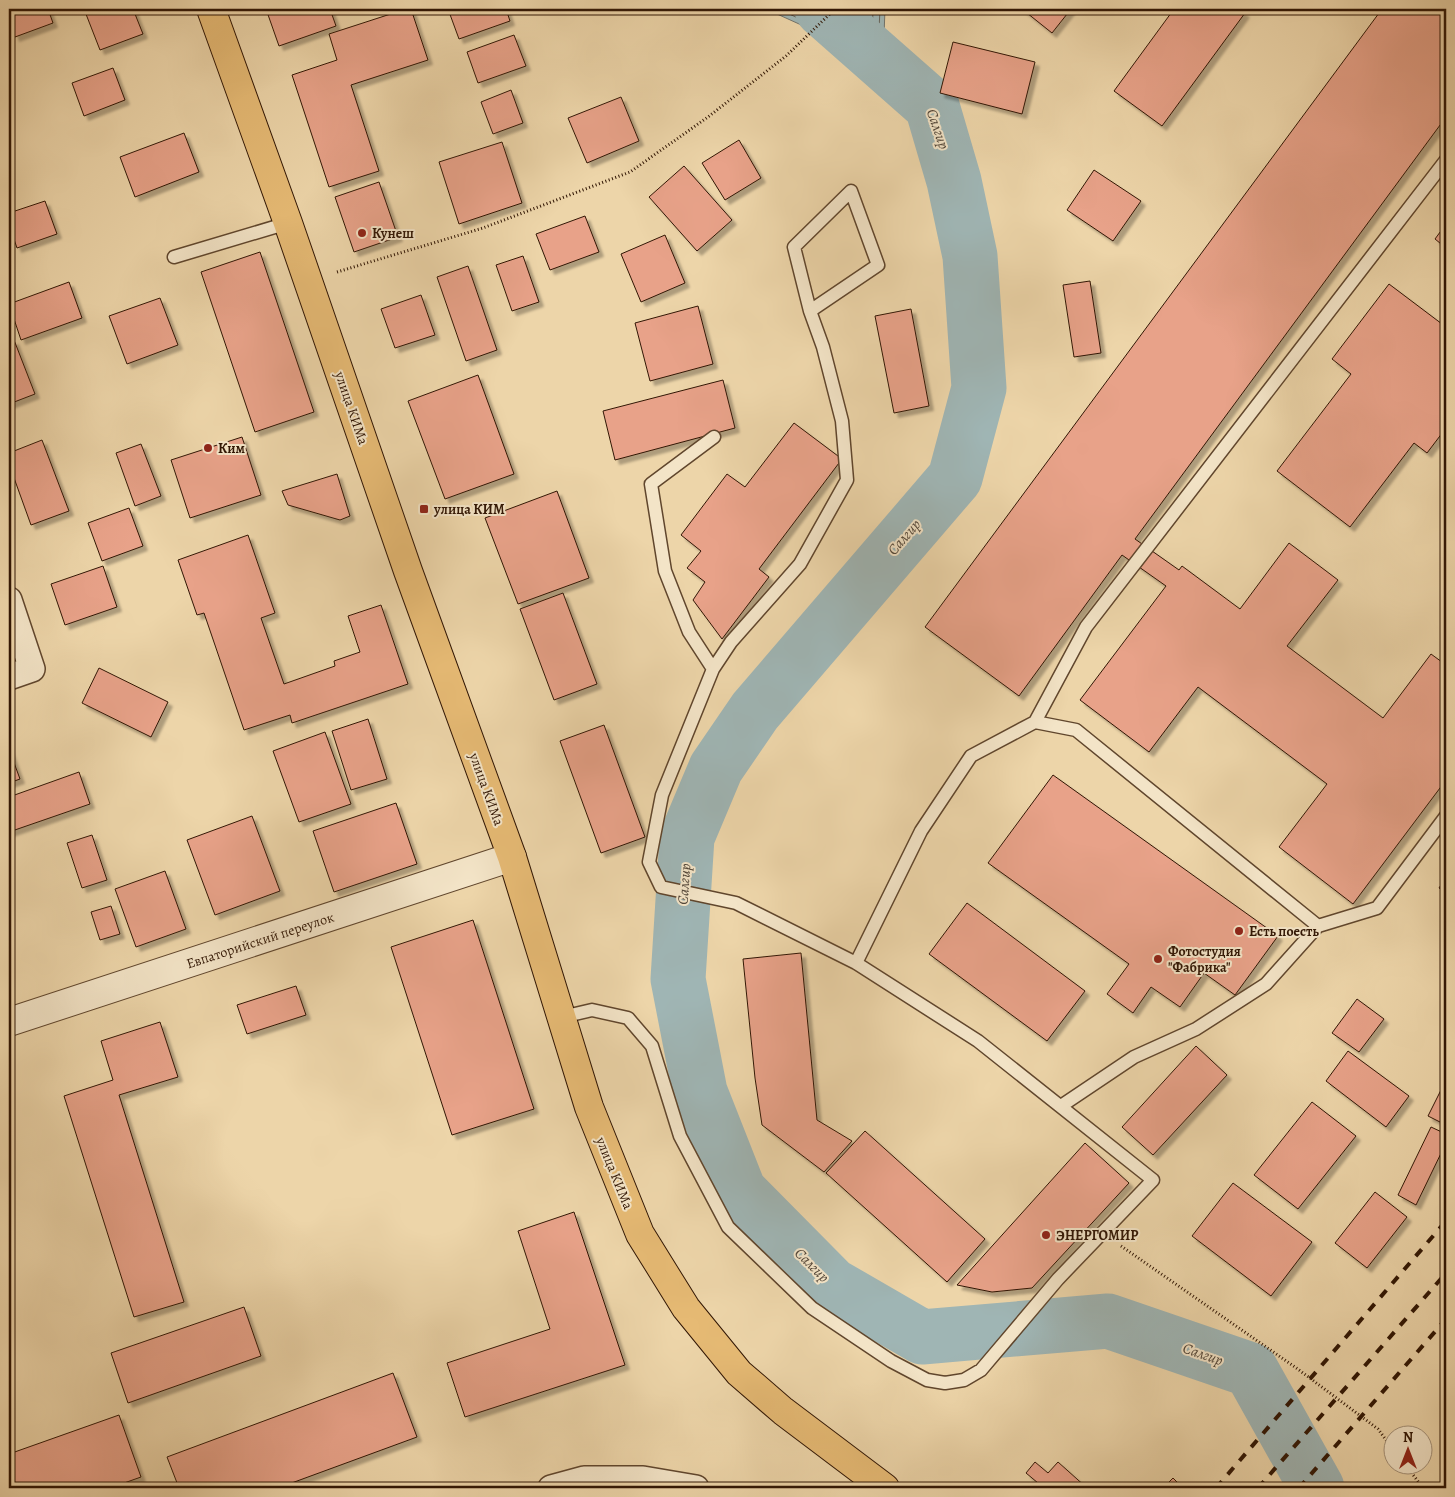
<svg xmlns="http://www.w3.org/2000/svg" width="1455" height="1497" font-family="Alegreya,serif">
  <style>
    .water { fill: #9fb5b4; stroke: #73756e }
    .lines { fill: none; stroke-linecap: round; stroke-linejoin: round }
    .shore { stroke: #68665c; stroke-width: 1 }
    .river { stroke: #9fb5b4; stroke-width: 55 }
    .building { fill: #e8a289; stroke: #311604; filter: url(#shadow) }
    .service-casing { stroke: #60462d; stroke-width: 15 }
    .minor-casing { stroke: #60462d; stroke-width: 28 }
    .tertiary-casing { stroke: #60462d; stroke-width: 30 }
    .primary-casing { stroke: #311604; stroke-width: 30 }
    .path { stroke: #311604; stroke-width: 3; stroke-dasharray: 1 2.5; stroke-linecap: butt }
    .service { stroke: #f3e4c7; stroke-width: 12 }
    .minor { stroke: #f3e4c7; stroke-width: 25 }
    .tertiary { stroke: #f3e4c7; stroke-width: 28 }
    .primary { stroke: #e6ba74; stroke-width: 28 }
    .rail { stroke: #311604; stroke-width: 4; stroke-dasharray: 9 9; stroke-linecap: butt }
    .poi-dot { fill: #8f2418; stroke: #f3e4c7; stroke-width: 2 }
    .labels { text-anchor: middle; stroke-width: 4; stroke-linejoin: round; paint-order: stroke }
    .poi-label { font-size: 14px; font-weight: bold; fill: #311604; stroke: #f3e4c7; text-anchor: start }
    .street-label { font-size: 14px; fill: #311604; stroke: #f3e4c7 }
    .water-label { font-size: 15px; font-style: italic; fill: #524639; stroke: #f3e4c7 }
  </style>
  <defs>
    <filter id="shadow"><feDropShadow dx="4.5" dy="4.5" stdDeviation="1" flood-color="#0004"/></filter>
  </defs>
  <rect width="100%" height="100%" fill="#edd5a9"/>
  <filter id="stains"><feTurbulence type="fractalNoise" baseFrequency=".004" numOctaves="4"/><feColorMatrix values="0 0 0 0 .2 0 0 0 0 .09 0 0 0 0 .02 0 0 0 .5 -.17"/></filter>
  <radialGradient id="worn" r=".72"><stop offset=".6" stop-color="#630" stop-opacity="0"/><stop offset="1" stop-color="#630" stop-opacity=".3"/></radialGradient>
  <path class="water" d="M766,9H885L883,62Z"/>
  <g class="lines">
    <path class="shore" d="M778,9L876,53L878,51L880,9
      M793,9L870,44L872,42L873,9
      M811,9L863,32L865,30L866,9"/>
    <path class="river" d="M822,9L932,106L954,181L970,256L979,388L955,478L755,711L716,768L687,837L678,979L700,1092L739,1191L832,1285L922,1337L1108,1321L1251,1370L1317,1488"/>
  </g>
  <path class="building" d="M9,9H48L53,23L15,37L9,19Z
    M84,9H133L143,34L100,50Z
    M266,9H330L336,26L279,46Z
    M406,9H411L428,60L351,85L379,171L329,187L292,75L337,60L329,34Z
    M448,9H506L510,21L459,39Z
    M1022,9H1071L1052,33Z
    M1174,9H1238L1245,13L1162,126L1114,91Z
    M1382,9H1446V117L1135,539L1179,570L1182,566L1240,609L1289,543L1338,580L1287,646L1383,718L1431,654L1446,665V780L1353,904L1279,847L1327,784L1198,687L1149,752L1080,700L1166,586L1122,555L1019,696L925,627Z
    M514,35L526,66L478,83L467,52Z
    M953,42L1035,62L1022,114L940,93Z
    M113,68L125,100L84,116L72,83Z
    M511,90L523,123L493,134L481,102Z
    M621,97L639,141L587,163L568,118Z
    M184,133L199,172L135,197L120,157Z
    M739,140L761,178L725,200L702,163Z
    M502,142L522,203L459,224L439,162Z
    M684,166L732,220L697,251L649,197Z
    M1094,170L1141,201L1113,241L1067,210Z
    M379,182L398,237L354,252L335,197Z
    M45,201L57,234L17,248L9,225V213Z
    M585,216L599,252L550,270L536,234Z
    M1446,224V248L1435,239Z
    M665,235L685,283L641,302L621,254Z
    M260,252L314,412L255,432L201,272Z
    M523,256L539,302L512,311L496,265Z
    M468,266L497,350L466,361L437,277Z
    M1090,281L1101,353L1074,357L1063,285Z
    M69,282L82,318L21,340L9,304Z
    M1389,284L1446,327V428L1427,453L1414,443L1350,527L1277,471L1351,374L1332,359Z
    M421,295L435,335L395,348L381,309Z
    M160,298L178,345L127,364L109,316Z
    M698,306L713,364L650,381L635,323Z
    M911,309L929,406L894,413L875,316Z
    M14,340L35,394L9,404V342Z
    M478,375L514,474L445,499L408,401Z
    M723,380L735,428L615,460L603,411Z
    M794,423L842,459L759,569L769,577L722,639L693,600L705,582L687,568L701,551L681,535L727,474L745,487Z
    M242,437L261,495L190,518L171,460Z
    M42,440L69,511L31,525L9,464V453Z
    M141,444L161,496L135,506L116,453Z
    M337,474L350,516L340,520L288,505L282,491Z
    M557,491L589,578L518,604L485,518Z
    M129,508L143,546L102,561L88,523Z
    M248,535L275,613L261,618L284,684L335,666L334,661L360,652L348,616L381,605L408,684L292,723L290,715L244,730L204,613L197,615L178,560Z
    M103,566L117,607L65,625L51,584Z
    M563,593L597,684L554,700L520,609Z
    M99,668L168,702L151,737L82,703Z
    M368,719L387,779L351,790L332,731Z
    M604,725L645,837L601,853L560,741Z
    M325,732L351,804L299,822L273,751Z
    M9,749L20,779L9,783Z
    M79,772L90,804L9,832V797Z
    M1053,775L1278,936L1235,995L1204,973L1180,1007L1151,987L1133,1013L1107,994L1129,964L988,863Z
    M396,803L417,864L334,892L313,831Z
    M252,816L280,891L215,915L187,840Z
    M92,835L107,880L82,888L67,843Z
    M165,871L186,929L136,947L115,889Z
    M1446,877V893L1439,888Z
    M967,903L1085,991L1047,1041L929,954Z
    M111,906L120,934L100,940L91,912Z
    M473,920L534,1109L452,1135L391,947Z
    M801,953L817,1120L852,1141L824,1172L762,1125L755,1078L743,959Z
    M296,986L306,1015L247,1034L237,1005Z
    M1357,999L1384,1019L1359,1052L1332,1033Z
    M160,1022L178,1077L119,1095L184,1302L134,1317L64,1096L113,1080L101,1041Z
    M1196,1046L1227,1075L1153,1155L1122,1127Z
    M1348,1051L1409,1096L1386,1127L1326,1081Z
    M1446,1080V1125L1428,1116Z
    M1312,1102L1356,1136L1298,1209L1254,1175Z
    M1431,1127L1446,1134V1143L1416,1205L1398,1195Z
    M865,1131L985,1239L947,1282L826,1173Z
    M1085,1143L1129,1183L1032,1288L992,1292L957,1285Z
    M1233,1183L1312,1242L1271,1296L1192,1236Z
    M1375,1192L1407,1217L1367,1268L1335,1243Z
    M574,1212L625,1365L465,1417L447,1363L550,1329L518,1231Z
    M244,1307L261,1356L128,1403L111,1353Z
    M393,1373L417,1437L278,1488H179L167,1457Z
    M119,1415L141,1477L110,1488H9V1454Z
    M1035,1462L1048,1473L1058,1462L1087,1488L1091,1483L1097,1488H1044L1026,1473Z
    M1173,1478L1183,1488H1163Z"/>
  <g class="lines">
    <defs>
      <path id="service" d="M174,257L288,223
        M713,669L689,632L665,571L651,484L714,437
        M1035,722L1086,627L1446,160
        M1318,926L1377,908L1446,816
        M856,963L921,831L971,756L1035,722L1076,730L1318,926L1266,984L1196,1029L1134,1057L1061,1106
        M562,1017L592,1010L628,1018L652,1046L680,1136L728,1227L812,1308L891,1361L927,1380L945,1383L964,1380L981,1370L1058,1279L1153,1180L978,1041L856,963L736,903L661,887L649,862L662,795L713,669L731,642L800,564L847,480L842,421L823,347L810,311L794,247L851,191L878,265L810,311"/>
      <path id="minor" d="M9,600L32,669L9,677
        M551,1488L584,1479H643L696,1488"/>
      <path id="tertiary" d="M9,1022L512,857"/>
      <path id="primary" d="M211,9L288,223L408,571L512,857L589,1107L640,1234L686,1308L739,1373L783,1411L885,1488"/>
    </defs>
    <use href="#service" class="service-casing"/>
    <use href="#minor" class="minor-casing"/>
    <use href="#tertiary" class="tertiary-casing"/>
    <use href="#primary" class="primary-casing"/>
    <path class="path" d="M337,272L483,228L630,172L708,117L786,56L835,9
      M1121,1246L1295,1367L1378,1429L1392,1448
      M1405,1464L1423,1488"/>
    <use href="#service" class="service"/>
    <use href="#minor" class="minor"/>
    <use href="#tertiary" class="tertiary"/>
    <use href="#primary" class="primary"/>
    <path class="rail" d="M1216,1488L1446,1221
      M1258,1488L1446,1273
      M1299,1488L1446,1319"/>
  </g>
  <g class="poi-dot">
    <circle cx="362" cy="233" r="5"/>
    <circle cx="208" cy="448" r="5"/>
    <rect x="419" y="504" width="10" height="10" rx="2.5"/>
    <circle cx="1239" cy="931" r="5"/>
    <circle cx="1158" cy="959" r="5"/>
    <circle cx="1046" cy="1235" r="5"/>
  </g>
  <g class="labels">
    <g class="poi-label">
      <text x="372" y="238">Кунеш</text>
      <text x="218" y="453">Ким</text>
      <text x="434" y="514">улица КИМ</text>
      <text x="1249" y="936">Есть поесть</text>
      <text x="1168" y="956">Фотостудия<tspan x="1168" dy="16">"Фабрика"</tspan></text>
      <text x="1056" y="1240">ЭНЕРГОМИР</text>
    </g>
    <g class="street-label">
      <text transform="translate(352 408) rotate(71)" y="5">улица КИМа</text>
      <text transform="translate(487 789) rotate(70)" y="5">улица КИМа</text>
      <text transform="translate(260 940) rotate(-18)" y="5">Евпаторийский переулок</text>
      <text transform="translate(615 1173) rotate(68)" y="5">улица КИМа</text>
    </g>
    <g class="water-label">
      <text transform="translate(938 129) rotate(71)" y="5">Салгир</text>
      <text transform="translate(904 537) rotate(-49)" y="5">Салгир</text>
      <text transform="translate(684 884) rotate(-86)" y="5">Салгир</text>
      <text transform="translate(812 1265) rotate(45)" y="5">Салгир</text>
      <text transform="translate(1203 1354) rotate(19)" y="5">Салгир</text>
    </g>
  </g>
  <rect width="1455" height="1497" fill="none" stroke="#edd5a9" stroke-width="30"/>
  <rect x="10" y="10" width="1435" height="1477" fill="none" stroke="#311604" stroke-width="2.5"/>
  <rect x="15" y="15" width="1425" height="1467" fill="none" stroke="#311604"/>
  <g transform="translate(1408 1450)"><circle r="24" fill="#f3e4c7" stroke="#a59279"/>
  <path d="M0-4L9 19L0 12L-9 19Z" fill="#8f2418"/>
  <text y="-8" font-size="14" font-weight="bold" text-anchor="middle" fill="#311604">N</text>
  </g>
  <rect width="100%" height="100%" filter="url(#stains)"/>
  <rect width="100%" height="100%" fill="url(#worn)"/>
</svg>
